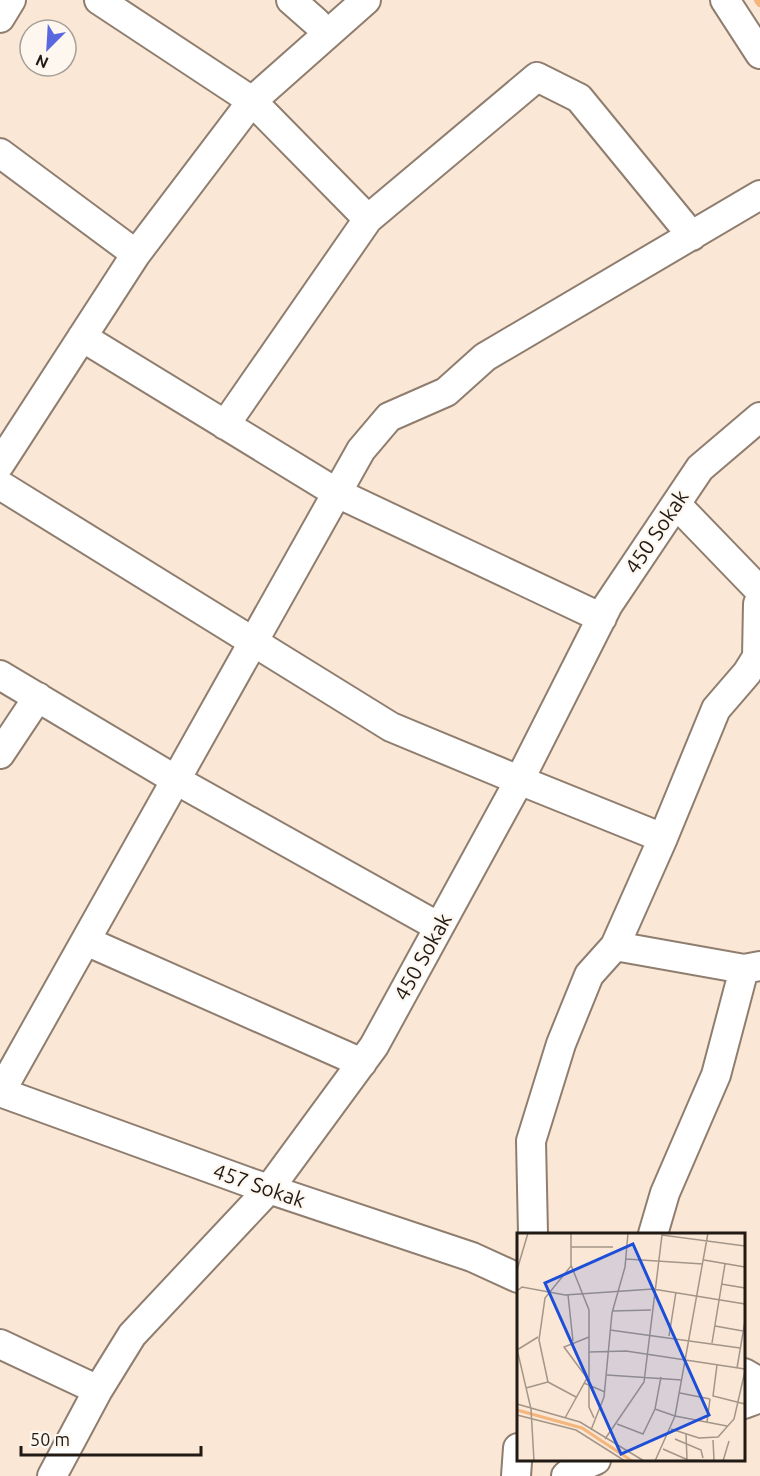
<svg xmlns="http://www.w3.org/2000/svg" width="760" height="1476" font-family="Ubuntu,sans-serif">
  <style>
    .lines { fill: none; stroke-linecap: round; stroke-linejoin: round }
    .stream { stroke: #f4b67c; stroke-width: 8 }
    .minor-casing { stroke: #8f7e6f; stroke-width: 32 }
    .minor { stroke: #fff; stroke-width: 28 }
    .labels { text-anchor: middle; stroke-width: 4.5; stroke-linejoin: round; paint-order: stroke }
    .street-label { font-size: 21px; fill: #211a14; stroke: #fef7f0 }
    .inset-river { fill: none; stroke: #f4b67c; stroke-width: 3 }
    .inset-road { fill: none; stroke: #a39588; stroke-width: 1.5 }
    .view { fill: #1d4ed8; fill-opacity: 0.15; stroke: #1d4ed8; stroke-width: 3 }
    .inset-edge { fill: none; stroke: #211a14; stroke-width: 3 }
  </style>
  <rect width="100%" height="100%" fill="#fae7d6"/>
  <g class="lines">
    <path class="stream" d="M758,0L760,3"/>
    <defs>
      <path id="minor" d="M99,0L252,101L368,219
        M291,0L316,22
        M725,0L760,54
        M0,18L11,0
        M0,153L136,254
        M82,337L337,493L602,618
        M225,425L368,219L537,77L579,98L692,236
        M0,464L136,254L252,101L366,0
        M0,485L391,727L509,776L663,838
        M676,504L760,591
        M0,675L176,780L439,927
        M0,754L38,697
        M86,941L362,1063
        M615,946L744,969L760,966
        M0,1092L248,1182L472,1257L518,1278
        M0,1093L361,450L389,417L446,392L485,357L760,195
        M533,1234L531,1141L561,1044L589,975L615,946L663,838L716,709L747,673L757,657L758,604L760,599
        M653,1234L665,1193L716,1075L744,969
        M0,1344L98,1390
        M744,1373L760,1382
        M744,1404L760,1398
        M52,1476L98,1390L132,1335L269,1189L374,1046L519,781L608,605L700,468L760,417
        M516,1476L518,1448
        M566,1476L573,1470L596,1460"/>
    </defs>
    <use href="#minor" class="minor-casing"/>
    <use href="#minor" class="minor"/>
  </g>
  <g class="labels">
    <g class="street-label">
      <text transform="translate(657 532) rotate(-56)" y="7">450 Sokak</text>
      <text transform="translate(423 957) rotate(-61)" y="7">450 Sokak</text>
      <text transform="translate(259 1186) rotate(19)" y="7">457 Sokak</text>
    </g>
  </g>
  <g transform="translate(517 1233)">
    <rect width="228" height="228" fill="#fae7d6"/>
    <path class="inset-river" d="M0,177L65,195L115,228"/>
    <path class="inset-road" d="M54,0V32L72,77V174L77,185M54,14H96M109,26L186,31M187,27L228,34M0,37L11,0M204,51L228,55M0,58L5,54L48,62L136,56L228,71M51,62L56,108M95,78L134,77M198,93L226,98M93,97L223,115M152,103L159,59M195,110L208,31M0,116L14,176L17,228M0,117L21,104M72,119L109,118L228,136M200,132L196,163L228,171M220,135L228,88M90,142L165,147M31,149L59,164M67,150L88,159M9,155L31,149L22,107L28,65L54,33M163,160L193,166M0,171L63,189L127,228M138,176L158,183L210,193M0,182L59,197L108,228M48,185L70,145L47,114L72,104M190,189L193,166M100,191L126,201L138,176L144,144M154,196L182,205L201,204L217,186L228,138M74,197L87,164L95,80L108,34L111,0M169,201L170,227M88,206L127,149L145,2L228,13M158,206L184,217L186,225M196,207L197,227M146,216L171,227L199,228M138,228L158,183L191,0M206,228L212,208"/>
    <path class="view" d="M116,11L192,182L104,221L28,50Z"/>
    <rect width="228" height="228" class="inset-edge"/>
  </g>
  <g transform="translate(48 48) rotate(204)"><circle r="28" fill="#fef7f0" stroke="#a69f98" stroke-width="1.5"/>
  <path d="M0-4.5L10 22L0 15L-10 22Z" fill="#5968de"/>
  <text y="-9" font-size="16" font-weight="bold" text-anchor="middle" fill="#211a14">N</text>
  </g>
  <path d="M21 1446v9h180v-9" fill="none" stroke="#211a14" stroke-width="3"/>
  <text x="30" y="1446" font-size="18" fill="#211a14" stroke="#fef7f0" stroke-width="4.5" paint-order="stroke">50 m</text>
</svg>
